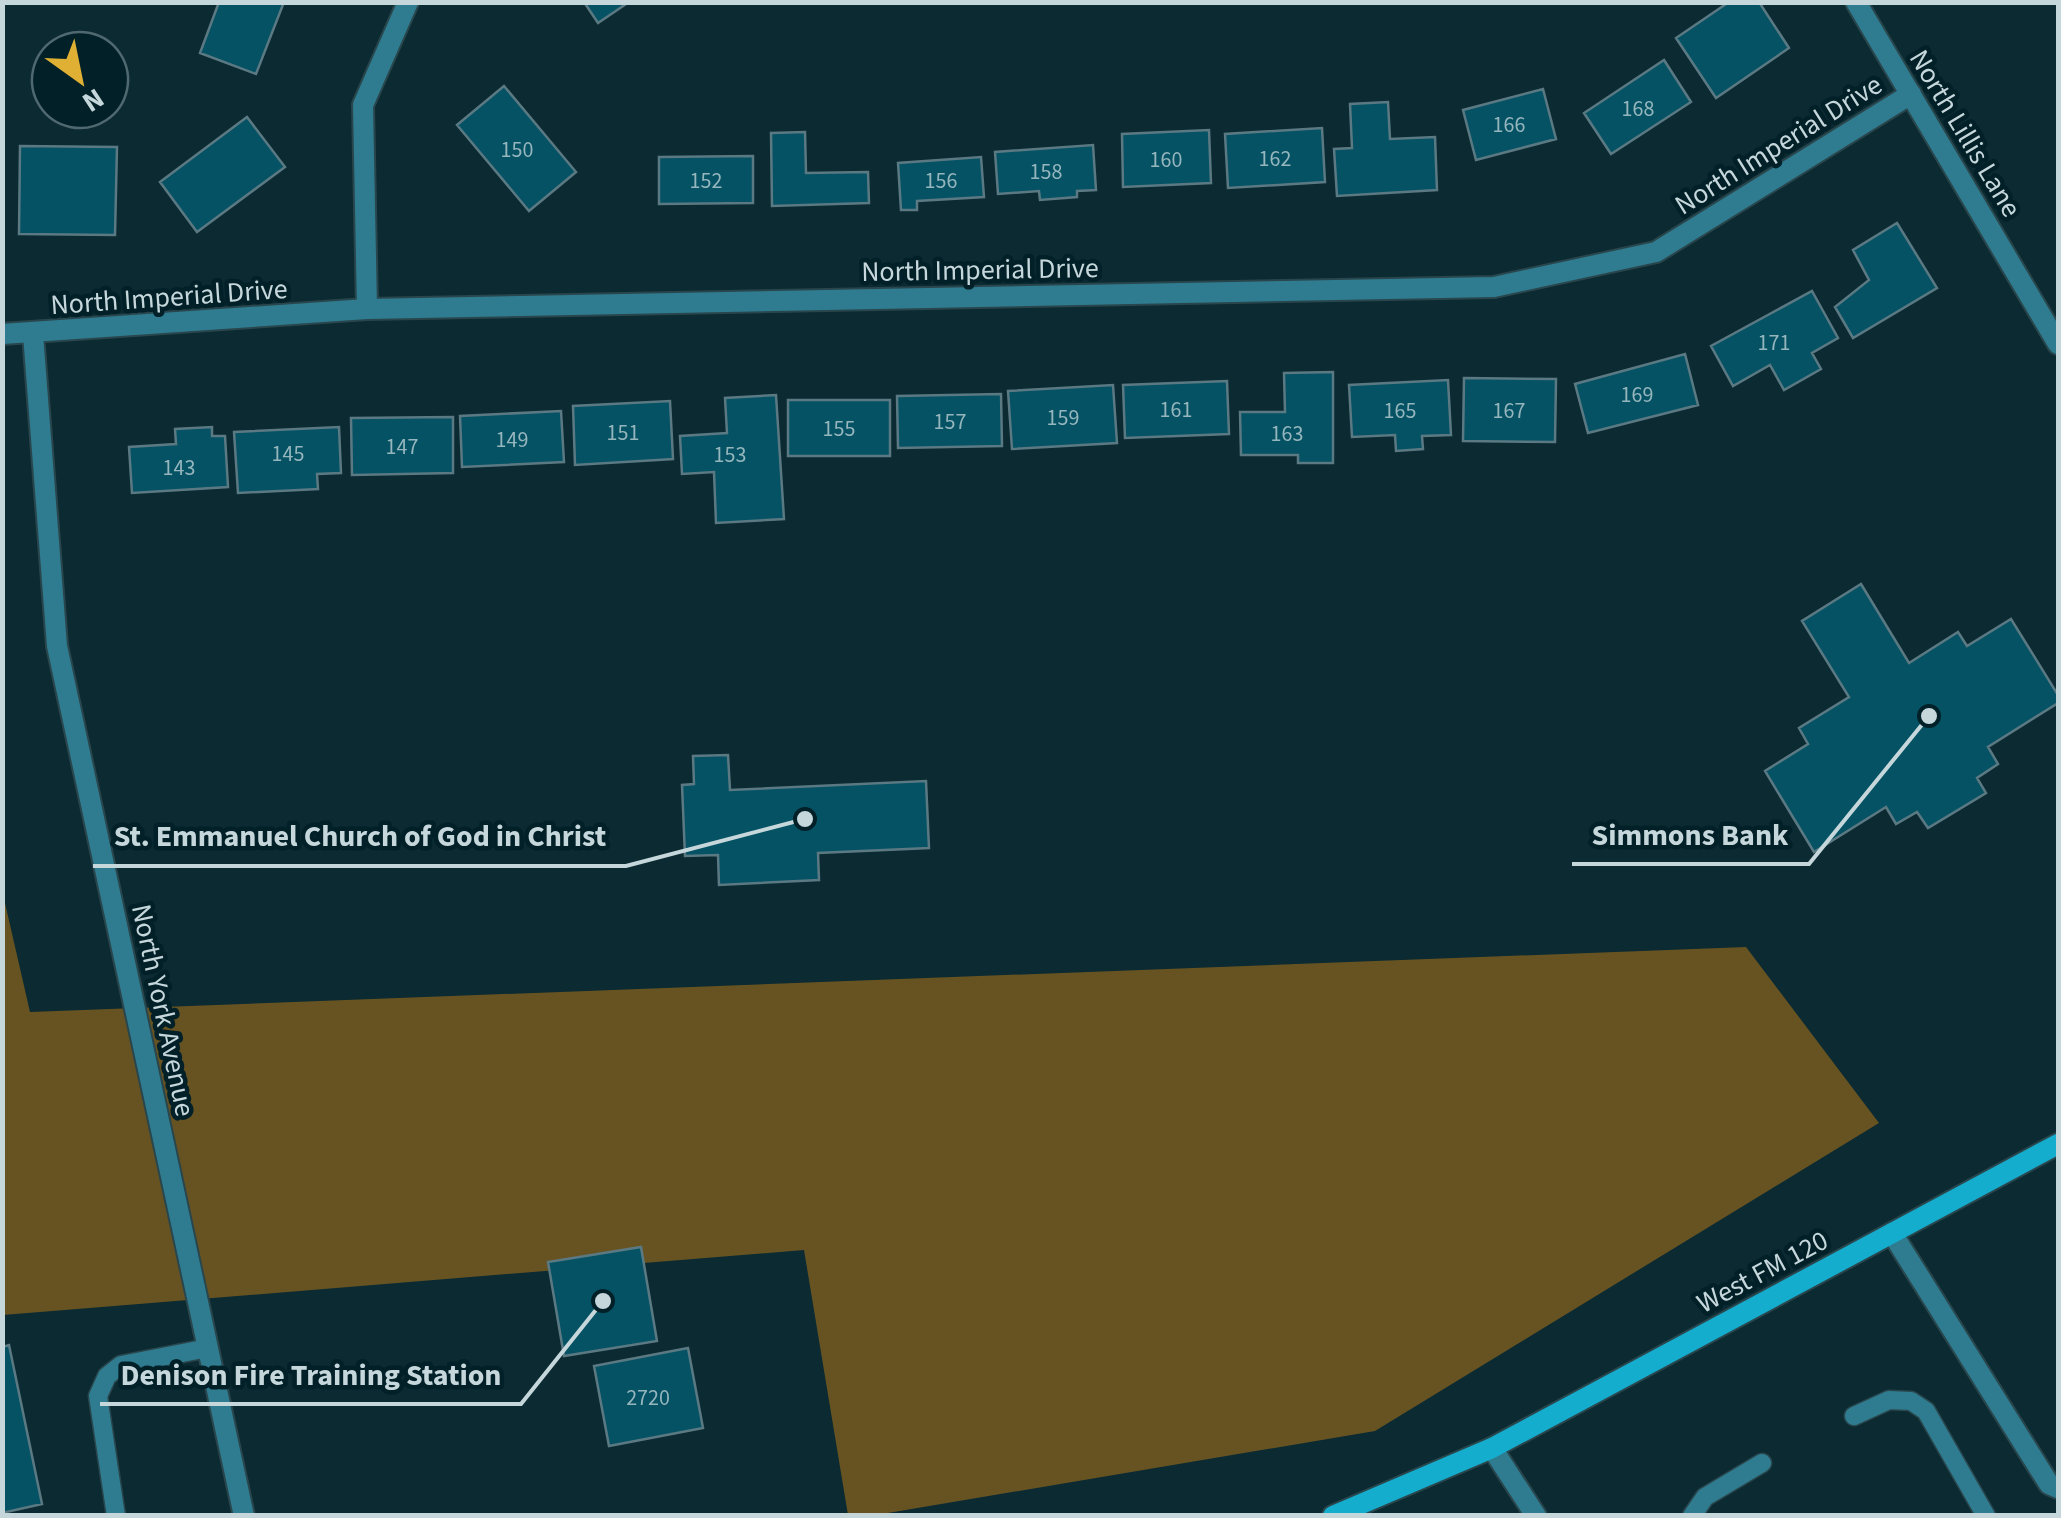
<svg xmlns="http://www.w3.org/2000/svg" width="2061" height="1518" font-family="'Source Sans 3',sans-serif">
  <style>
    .forest { fill: #675322 }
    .building { fill: #045263; stroke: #5b7983; stroke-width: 2.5 }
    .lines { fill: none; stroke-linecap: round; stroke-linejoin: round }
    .service-casing { stroke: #29464d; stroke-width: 21 }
    .minor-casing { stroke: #29464d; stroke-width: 24 }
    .tertiary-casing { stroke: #29464d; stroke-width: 24 }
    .secondary-casing { stroke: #29464d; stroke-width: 24 }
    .service { stroke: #2f7c90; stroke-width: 18 }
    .minor { stroke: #2f7c90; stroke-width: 20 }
    .tertiary { stroke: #2f7c90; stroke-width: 20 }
    .secondary { stroke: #15adce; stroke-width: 20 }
    .labels { text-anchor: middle; stroke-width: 9; stroke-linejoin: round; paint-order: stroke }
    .number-label { font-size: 22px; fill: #96b6be }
    .street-label { font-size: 28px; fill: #c6d7dc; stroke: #022028 }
    .leader { fill: none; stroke: #c6d7dc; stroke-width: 4 }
    .callout-dot { fill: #c6d7dc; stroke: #022028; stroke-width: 4 }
    .callout-label { font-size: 30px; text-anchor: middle; font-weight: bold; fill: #c6d7dc; stroke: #022028; stroke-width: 9; stroke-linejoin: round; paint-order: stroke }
  </style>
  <rect width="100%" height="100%" fill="#0b2a32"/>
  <path class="forest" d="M2,890L30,1012L1746,947L1879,1123L1375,1431L876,1515H848L804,1250L3,1315Z"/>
  <path class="building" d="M219,2H284L256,74L200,53Z
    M584,2H629L598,23Z
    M1729,2H1759L1789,48L1716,98L1676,38Z
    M1664,60L1691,102L1611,154L1584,113Z
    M504,86L576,172L529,211L457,125Z
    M1543,89L1556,139L1476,160L1463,110Z
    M1388,102L1390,139L1435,137L1437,190L1337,196L1334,149L1352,148L1350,104Z
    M247,117L285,167L197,232L160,182Z
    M1322,128L1325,182L1228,188L1225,134Z
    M1209,130L1211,183L1123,187L1122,134Z
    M805,132L806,173L868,172L869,203L772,206L771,133Z
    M1093,145L1096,190L1077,191V197L1040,200L1039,191L998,194L995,152Z
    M20,146L117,147L115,235L19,234Z
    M753,156V203L659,204V157Z
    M981,157L984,197L917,201V210H901L898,163Z
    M1897,223L1937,288L1853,338L1835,307L1869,280L1853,250Z
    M1812,291L1838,338L1812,353L1821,369L1784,390L1770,365L1733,386L1711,346Z
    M1685,354L1698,405L1588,433L1575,384Z
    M1333,372V463H1298V455H1241L1240,412H1285L1284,373Z
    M1464,378L1556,379L1555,442L1463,441Z
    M1448,380L1451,435L1422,436L1423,449L1396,451L1395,435L1352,437L1349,385Z
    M1227,381L1229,434L1125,438L1123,385Z
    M1113,385L1117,443L1012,449L1008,391Z
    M1001,394L1002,446L898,448L897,396Z
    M776,395L784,519L716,523L714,472L682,474L680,436L727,433L725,398Z
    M788,400H890V456H788Z
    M670,401L673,459L575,465L573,406Z
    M561,411L564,462L462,467L460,416Z
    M453,417V473L352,475L351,418Z
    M212,427V436H225L228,487L132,493L129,447L176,444L175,429Z
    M339,427L341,473L317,474L318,489L238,493L234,432Z
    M1861,584L1909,663L1958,632L1967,646L2011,619L2058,695V703L1988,747L1998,764L1977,778L1986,793L1928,828L1917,812L1896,824L1886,807L1814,852L1765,771L1808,744L1799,728L1849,697L1802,621Z
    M728,755L730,790L926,781L929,848L818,853L819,880L719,885L718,855L685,856L682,785L694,784L693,756Z
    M641,1247L657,1341L564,1356L548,1262Z
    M9,1345L42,1504L2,1513V1347Z
    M688,1348L703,1428L609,1446L594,1366Z"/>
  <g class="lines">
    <defs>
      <path id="service" d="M1854,1416L1889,1400L1911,1401L1926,1411L1986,1516
        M116,1516L98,1396L107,1376L121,1365L208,1348
        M1692,1516L1705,1497L1762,1463"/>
      <path id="minor" d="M367,309L363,105L408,2
        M2,334L367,309L1494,287L1656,252L1911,94
        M33,334L57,646L244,1516
        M1492,1448L1536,1516"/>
      <path id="tertiary" d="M1856,2L2058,344
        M1892,1233L2049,1484L2058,1488"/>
      <path id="secondary" d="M1333,1516L1492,1448L2058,1144"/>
    </defs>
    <use href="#service" class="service-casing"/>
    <use href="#minor" class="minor-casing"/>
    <use href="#tertiary" class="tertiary-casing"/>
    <use href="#secondary" class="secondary-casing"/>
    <use href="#service" class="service"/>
    <use href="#minor" class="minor"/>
    <use href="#tertiary" class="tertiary"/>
    <use href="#secondary" class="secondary"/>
  </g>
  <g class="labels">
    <g class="number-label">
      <text x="1638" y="116">168</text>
      <text x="1509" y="132">166</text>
      <text x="517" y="157">150</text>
      <text x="1275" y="166">162</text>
      <text x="1166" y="167">160</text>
      <text x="1046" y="179">158</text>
      <text x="706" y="188">152</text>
      <text x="941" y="188">156</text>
      <text x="1774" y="350">171</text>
      <text x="1637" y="402">169</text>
      <text x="1176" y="417">161</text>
      <text x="1400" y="418">165</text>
      <text x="1509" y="418">167</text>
      <text x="1063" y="425">159</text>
      <text x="950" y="429">157</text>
      <text x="839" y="436">155</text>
      <text x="623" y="440">151</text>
      <text x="1287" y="441">163</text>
      <text x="512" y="447">149</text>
      <text x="402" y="454">147</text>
      <text x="288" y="461">145</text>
      <text x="730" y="462">153</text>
      <text x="179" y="475">143</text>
      <text x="648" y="1405">2720</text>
    </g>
    <g class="street-label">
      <text transform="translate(1966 133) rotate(59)" y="10">North Lillis Lane</text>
      <text transform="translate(1778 144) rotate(-32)" y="10">North Imperial Drive</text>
      <text transform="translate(980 269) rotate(-1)" y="10">North Imperial Drive</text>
      <text transform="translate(169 296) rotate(-4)" y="10">North Imperial Drive</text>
      <text transform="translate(164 1010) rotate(78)" y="10">North York Avenue</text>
      <text transform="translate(1762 1271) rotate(-28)" y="10">West FM 120</text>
    </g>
  </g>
  <path class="leader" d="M1929 716L1809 864H1572M805 819L626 866H93M603 1301L521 1404H100"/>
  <g class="callout-dot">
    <circle cx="1929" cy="716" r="10"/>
    <circle cx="805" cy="819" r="10"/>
    <circle cx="603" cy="1301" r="10"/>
  </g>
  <g class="callout-label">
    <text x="1690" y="845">Simmons Bank</text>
    <text x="360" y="846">St. Emmanuel Church of God in Christ</text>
    <text x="311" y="1385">Denison Fire Training Station</text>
  </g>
  <rect width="2061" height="1518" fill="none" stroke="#c6d7dc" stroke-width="10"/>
  <g transform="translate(80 80) rotate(147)"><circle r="48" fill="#022028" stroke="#506970" stroke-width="2.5"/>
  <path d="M0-8L18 38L0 25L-18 38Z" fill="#dfb034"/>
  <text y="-15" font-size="28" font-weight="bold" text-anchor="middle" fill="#c6d7dc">N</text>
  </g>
</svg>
